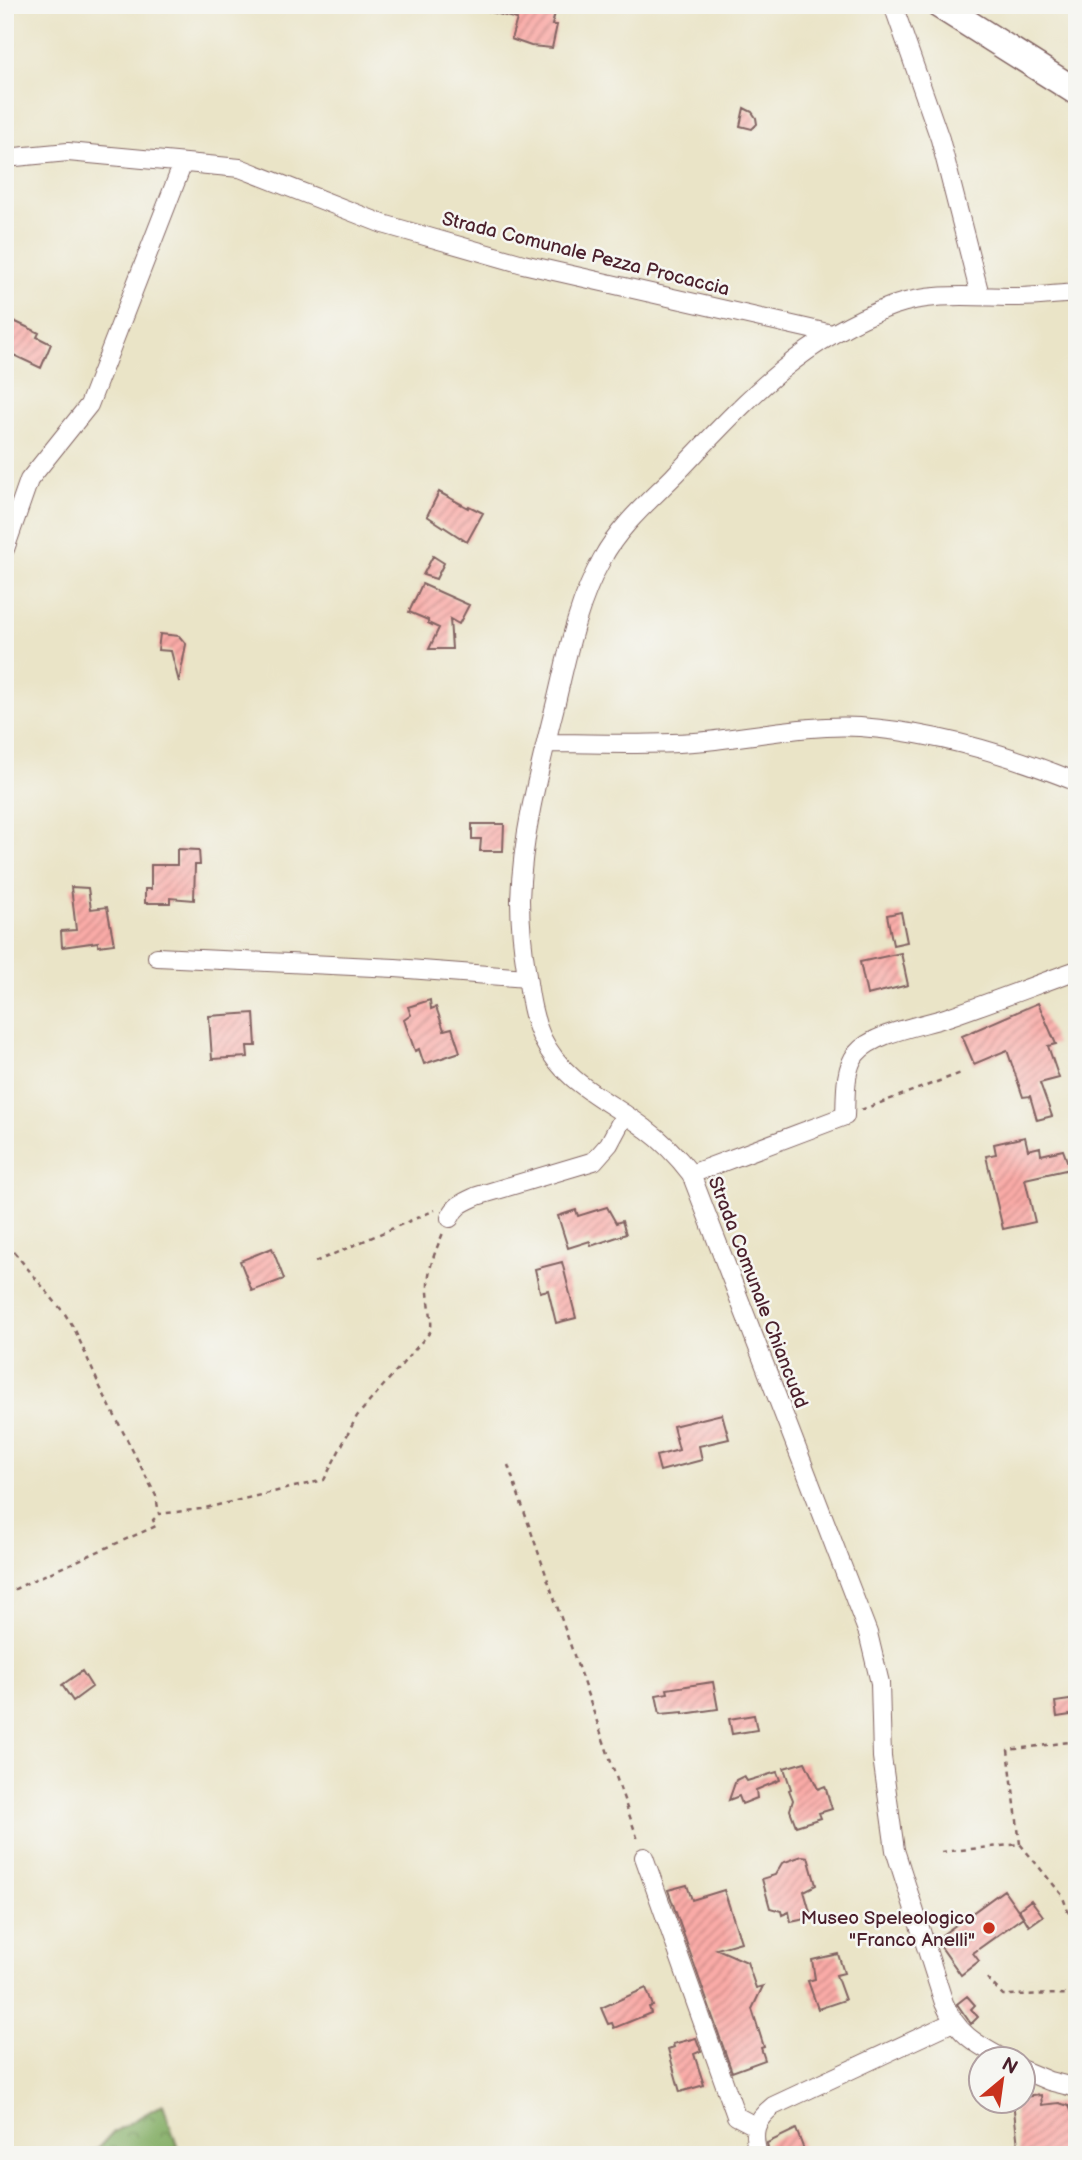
<svg xmlns="http://www.w3.org/2000/svg" width="1082" height="2160" font-family="'Balsamiq Sans',sans-serif">
  <style>
    .forest { fill: url(#forest-crowns); stroke: #676648; stroke-width: 2 }
    .building { fill: url(#building-hatch) }
    .lines { fill: none; stroke-linecap: round; stroke-linejoin: round }
    .minor-casing { stroke: #826462; stroke-width: 20 }
    .secondary-casing { stroke: #826462; stroke-width: 29 }
    .path { stroke: #826462; stroke-width: 2.5; stroke-dasharray: 5 5; stroke-linecap: butt }
    .minor { stroke: #fff; stroke-width: 18 }
    .secondary { stroke: #fff; stroke-width: 26 }
    .poi-dot { fill: #c8321e; stroke: #f6f6f2; stroke-width: 2.5 }
    .labels { text-anchor: middle; stroke-width: 5; stroke-linejoin: round; paint-order: stroke }
    .street-label { font-size: 19px; fill: #4a1f2b; stroke: #f6f6f2 }
    .poi-label { font-size: 19px; fill: #4a1f2b; stroke: #f6f6f2; text-anchor: end }
  </style>
  <defs>
    <pattern id="forest-crowns" width="20" height="18" patternUnits="userSpaceOnUse" patternTransform="scale(1.75)"><rect width="20" height="18" fill="#84ae66"/><path d="M2 6a3 3 0 1 1 6 0M12 15a3 3 0 1 1 6 0" fill="none" stroke="#6e8d54"/></pattern>
    <pattern id="building-hatch" width="6" height="6" patternUnits="userSpaceOnUse" patternTransform="scale(1.75)"><rect width="6" height="6" fill="#faaba7"/><path d="M-1 1l2-2M0 6l6-6M5 7l2-2" fill="none" stroke="#cc8b88"/></pattern>
  </defs>
  <rect width="100%" height="100%" fill="#f6f6f2"/>
  <filter id="ink" filterUnits="userSpaceOnUse"><feTurbulence type="fractalNoise" baseFrequency=".0143" numOctaves="2"/><feDisplacementMap in="SourceGraphic" scale="14" xChannelSelector="R" yChannelSelector="G"/><feConvolveMatrix kernelMatrix="1 2 1 2 8 2 1 2 1" color-interpolation-filters="sRGB"/></filter>
  <filter id="wash" filterUnits="userSpaceOnUse"><feTurbulence type="fractalNoise" baseFrequency=".00686" numOctaves="4" result="noise"/><feDisplacementMap in="SourceGraphic" scale="28" xChannelSelector="R" yChannelSelector="G"/><feGaussianBlur stdDeviation="1.57" result="paint"/><feColorMatrix in="noise" values="0 0 0 0 0 0 0 0 0 0 0 0 0 0 0 0 0 1.4 0 .05"/><feComposite in="paint" operator="in"/></filter>
  <g filter="url(#wash)">
    <rect width="100%" height="100%" fill="#eae4c7"/>
    <path class="forest" d="M163,2104L180,2155H85L99,2147L112,2133Z"/>
    <g id="blocks">
      <path class="building" d="M481,5H557L552,25H557L552,48L531,46L511,39L517,19L480,9Z
        M744,108L752,112L756,118L757,124L752,129L740,126Z
        M5,317L31,329L39,333L37,337L51,344L41,368L5,351Z
        M439,492L468,508L469,506L483,513L467,542L427,516Z
        M433,556L444,563L436,579L423,575Z
        M422,584L469,605L459,624L450,619L452,649H429L439,628L428,623V620L409,612Z
        M160,634L179,636L186,644L179,682L171,651L158,650Z
        M472,824H504L503,851H480L481,839H472Z
        M177,849L199,850L200,865H195L194,900L170,898V903H145V889H151V865H177Z
        M71,887L88,888L91,909L107,907L114,944L98,946V942L62,947L61,931L76,930Z
        M901,912L907,942L893,945L887,915Z
        M901,953L908,985L867,995L860,962Z
        M430,1000L431,1009L436,1007L444,1030L452,1028L460,1052L424,1064L419,1049L415,1051L404,1020L411,1015L408,1007Z
        M1038,1003L1056,1044L1048,1046L1059,1078L1040,1083L1052,1116L1037,1120L1030,1096L1023,1097L1007,1050L974,1064L962,1036Z
        M254,1013L256,1046H247L248,1057L212,1059L209,1016Z
        M1025,1137L1028,1150L1040,1147L1041,1155L1063,1150L1070,1169L1025,1179L1035,1222L1003,1229L986,1156L996,1154L994,1144Z
        M607,1207L616,1223L622,1221L626,1234L591,1246L590,1241L568,1248L558,1216L576,1210L578,1216Z
        M272,1248L284,1279L252,1291L240,1261Z
        M562,1262L576,1318L556,1323L548,1290L540,1292L535,1269Z
        M722,1414L729,1439L699,1446L702,1460L660,1471L656,1456L679,1450L673,1426Z
        M82,1671L92,1687L73,1701L62,1685Z
        M713,1682L718,1709L683,1714V1712L660,1714L656,1695L668,1693L667,1689Z
        M1077,1699V1714L1057,1717L1055,1702Z
        M754,1715L757,1730L732,1734L729,1719Z
        M805,1762L818,1789L825,1786L832,1809L819,1813L821,1818L796,1826L790,1810L793,1800L789,1790L791,1789L784,1768Z
        M777,1772L780,1780L756,1790L757,1798L742,1804L739,1796L729,1800L736,1780L744,1776L747,1781Z
        M802,1856L808,1857L816,1885L804,1891L810,1912L803,1913L805,1919L791,1922L789,1912L782,1915L781,1911L770,1908L762,1879L775,1875L782,1863Z
        M687,1885L692,1900L724,1890L741,1942L717,1949L747,1962L756,1988L763,1986L752,2009L764,2047L761,2048L765,2060L732,2072L668,1890Z
        M1004,1890L1023,1917L973,1953L979,1961L961,1975L939,1944L938,1938Z
        M1031,1900L1043,1916L1029,1926L1019,1909Z
        M838,1954L844,1973L836,1975L845,2000L818,2009L808,1981L815,1979L812,1960Z
        M646,1988L653,2006L649,2007L651,2013L614,2028L612,2023L608,2024L601,2008Z
        M967,1996L975,2005L971,2009L978,2017L971,2024L957,2004Z
        M696,2038L701,2051L694,2054L704,2085L680,2092L668,2049L674,2047L673,2044Z
        M1041,2095L1042,2105L1059,2103L1069,2106L1074,2116L1077,2155H1019L1013,2101H1023V2097Z
        M796,2129L806,2155H769L767,2143Z"/>
    </g>
  </g>
  <g filter="url(#ink)">
    <use href="#blocks" fill-opacity="0" stroke="#826462" stroke-width="2"/>
    <g class="lines">
      <defs>
        <path id="minor" d="M893,5L940,139L980,295
          M5,158L68,152L240,168L383,224L523,264L832,334
          M5,549L29,480L89,405L183,163
          M546,743C597,743 656,746 706,741C757,736 809,724 860,727C935,732 1008,754 1077,782
          M157,957L395,968L527,978
          M691,1174L845,1116C846,1097 844,1069 856,1054C873,1033 920,1026 945,1018C989,1003 1033,986 1077,970
          M450,1218C455,1205 464,1202 477,1196L594,1161L609,1144L625,1114
          M644,1857L736,2116L755,2126
          M1002,2058C974,2043 957,2033 944,2003L895,1850L882,1757L880,1683L868,1633L691,1174C678,1157 664,1142 646,1129C607,1099 565,1085 542,1038C533,1018 530,998 527,976C523,951 520,924 520,900C522,832 541,763 557,698C568,651 578,602 602,559C619,527 648,502 673,477C740,407 798,340 892,306C934,291 977,297 1019,297C1038,297 1058,294 1077,293
          M1023,2070L1049,2081L1077,2088
          M758,2155C752,2132 754,2121 773,2106L953,2022"/>
        <path id="secondary" d="M939,5L1077,92"/>
      </defs>
      <use href="#minor" class="minor-casing"/>
      <use href="#secondary" class="secondary-casing"/>
      <path class="path" d="M861,1110L961,1073
        M14,1252L65,1314L75,1330L100,1387L156,1496L159,1514L201,1509L324,1480L357,1416L431,1331C432,1317 429,1305 428,1292C427,1270 435,1252 443,1233
        M315,1262L435,1210
        M508,1465L638,1840
        M5,1594L29,1582L156,1526L153,1520L159,1514
        M1020,1844L1008,1750L1077,1741
        M941,1852L1020,1844L1062,1895L1077,1935
        M987,1978L1003,1995L1077,1994"/>
      <use href="#minor" class="minor"/>
      <use href="#secondary" class="secondary"/>
    </g>
  </g>
  <circle class="poi-dot" cx="989" cy="1928" r="7"/>
  <g class="labels">
    <g class="street-label">
      <text transform="translate(586 253) rotate(14)" y="7">Strada Comunale Pezza Procaccia</text>
      <text transform="translate(759 1292) rotate(69)" y="7">Strada Comunale Chiancudd</text>
    </g>
    <g class="poi-label">
      <text x="975" y="1924">Museo Speleologico<tspan x="975" dy="22">"Franco Anelli"</tspan></text>
    </g>
  </g>
  <rect width="1082" height="2160" fill="none" stroke="#f6f6f2" stroke-width="28"/>
  <g transform="translate(1002 2080) rotate(29)"><circle r="33" fill="#f6f6f2" stroke="#b1a0a2" stroke-width="2"/>
  <path d="M0-5L12 26L0 18L-12 26Z" fill="#c8321e"/>
  <text y="-10" font-size="19" font-weight="bold" text-anchor="middle" fill="#4a1f2b">N</text>
  </g>
</svg>
